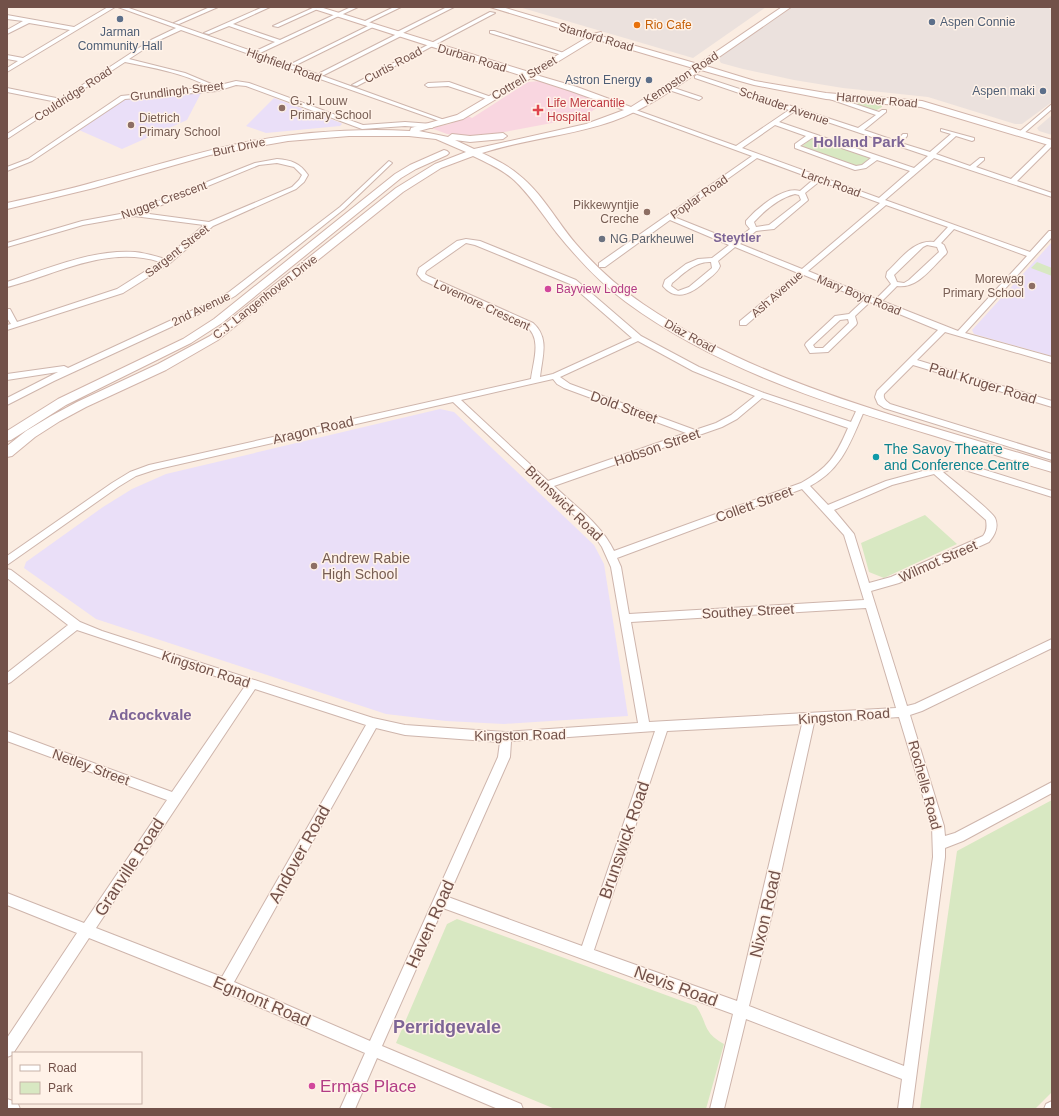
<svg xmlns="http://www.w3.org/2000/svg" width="1059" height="1116" font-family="Arial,sans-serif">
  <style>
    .industrial { fill: #ebe1dd }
    .education { fill: #eadff8 }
    .medical { fill: #f9d6e0 }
    .green { fill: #d8e8c2 }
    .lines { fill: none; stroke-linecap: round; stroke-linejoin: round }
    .street-casing { stroke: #ceb5ac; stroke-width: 2 }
    .secondary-casing { stroke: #d1b4aa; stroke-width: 2 }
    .street { fill: #fff; fill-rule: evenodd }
    .secondary { fill: #fff; fill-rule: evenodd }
    .service-dot { fill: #5c6f8a; stroke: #fff2e8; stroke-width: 1.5 }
    .food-dot { fill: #e8710a; stroke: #fff2e8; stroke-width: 1.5 }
    .education-dot { fill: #8d6e63; stroke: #fff2e8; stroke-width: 1.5 }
    .health-dot { fill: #e0444e; stroke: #fff2e8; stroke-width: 1.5 }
    .worship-dot { fill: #6b7280; stroke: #fff2e8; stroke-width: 1.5 }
    .hotel-dot { fill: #d1479c; stroke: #fff2e8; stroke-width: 1.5 }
    .culture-dot { fill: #0f9aa8; stroke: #fff2e8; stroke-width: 1.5 }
    .labels { text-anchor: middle; stroke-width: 3; stroke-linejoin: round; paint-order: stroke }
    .far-service-label { font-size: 12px; fill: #4e5e75; stroke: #fff2e8; text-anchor: end }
    .far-food-label { font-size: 12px; fill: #c56008; stroke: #fff2e8; text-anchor: start }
    .far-street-label { font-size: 12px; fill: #725149; stroke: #fff2e8 }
    .far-education-label { font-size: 12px; fill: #785e54; stroke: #fff2e8; text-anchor: start }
    .far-health-label { font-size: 12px; fill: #be3a42; stroke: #fff2e8; text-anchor: start }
    .far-worship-label { font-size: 12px; fill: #5b616d; stroke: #fff2e8; text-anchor: start }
    .far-hotel-label { font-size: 12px; fill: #b23c85; stroke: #fff2e8; text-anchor: start }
    .far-neighbourhood-label { font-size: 13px; font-weight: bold; fill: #7d6596; stroke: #fff2e8 }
    .street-label { font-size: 14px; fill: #725149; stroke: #fff2e8 }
    .culture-label { font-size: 14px; fill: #0d838f; stroke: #fff2e8; text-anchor: start }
    .education-label { font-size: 14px; fill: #785e54; stroke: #fff2e8; text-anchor: start }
    .far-district-label { font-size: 15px; font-weight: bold; fill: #7d6596; stroke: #fff2e8 }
    .neighbourhood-label { font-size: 15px; font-weight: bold; fill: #7d6596; stroke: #fff2e8 }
    .near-street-label { font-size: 17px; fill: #725149; stroke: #fff2e8 }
    .near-hotel-label { font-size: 17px; fill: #b23c85; stroke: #fff2e8; text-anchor: start }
    .near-neighbourhood-label { font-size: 18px; font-weight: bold; fill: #7d6596; stroke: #fff2e8 }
  </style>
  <rect width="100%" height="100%" fill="#fbede2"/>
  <path class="industrial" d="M519,7H766L693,58Z
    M792,7H1048L1052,11V102L1022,124H1015L928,97L843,88L794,80L743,69L721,63L718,58Z
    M1052,115V135L1039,131L1037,128Z"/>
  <path class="education" d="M201,93L187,120L122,149L79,130L124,99Z
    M274,98L341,123L342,124L340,126L266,133L246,126Z
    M1052,242V356L974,334L972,330Z
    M440,409L454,412L594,545L604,564L628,716L504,724L446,721L386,714L96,619L24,568L26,562L103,507L132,489L166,474Z"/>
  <path class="medical" d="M540,81L570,90L603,104L589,113L568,120L499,133L465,136L447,134L431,128L450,124L468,116L472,118L528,82Z"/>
  <path class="green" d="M850,101L879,103L882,105V107L875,111L851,103Z
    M812,138L869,157L870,158L860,166L856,167L801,147Z
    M1037,262L1052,268V276L1031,268Z
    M925,515L957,544L884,578L869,572L861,543Z
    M1052,800V1092L1035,1109H920L957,851Z
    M457,919L696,1006C708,1023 702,1032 724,1044L706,1109H555L396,1043L447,924Z"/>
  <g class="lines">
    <defs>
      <path id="street" d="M108,7H115L7,72V68L18,61L7,59V55L23,58L70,30L29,23L7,34V30L23,21L7,19V15L74,27Z
        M118,7H126L320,75V73L395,35V33L447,7H454L401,34V36L324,75H320L450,122L445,123L181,30L155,42L129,59L185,73L216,86L236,81L249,83L363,125L405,122L432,124L435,126L432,128L405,126L362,129L246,86L236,85L217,91L125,99L32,161L7,171V167L28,159L121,96L210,87C183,73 154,68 125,62L7,139V134L57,102L7,92V88L61,99L151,40L176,28Z
        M210,7H218L179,24L174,23Z
        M263,7H270L233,24L280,40L351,7H358L260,53L257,51L258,50L275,42L229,26L209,34L204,33Z
        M315,7H322L278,27L273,26Z
        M394,7H401L366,24L361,23Z
        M490,12L495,13L357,86L352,85Z
        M370,25L375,26L296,65L291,64Z
        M490,31H494L567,54L562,55L490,33Z
        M697,75L858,128L876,115L824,97V95H828L879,112L882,110H886V112L864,130L896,141L903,134H907V136L901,143L930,152L951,134L941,131V129L974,138V140L972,141L956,136L936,154L970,166L980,158H984V160L976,167L1011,179L1049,142L1052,141V146L1017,181L1052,193V197L934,158L885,200L1030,252L1049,231H1052V237L965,333L1052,357V363L945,332L917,360L1052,401V407L913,365L884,394C883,399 886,401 890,404L1052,454V460L884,408L878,404L875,397L877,391L938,330L870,302L855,316L857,323L856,325L828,352L810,353L805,345L806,343L835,316L849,314L864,300L804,275L746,325H740V321L798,273L735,247L718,261L720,266C718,272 712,276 707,280C694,292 677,303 663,286L665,280L686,264L698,259L712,258L729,245L670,220L605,267H599V263L752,156L629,111V109H633L736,146L789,110L695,78V76ZM795,111L928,156L914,168L779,122ZM775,125L806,136L795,144V148L855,170L866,168L877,160L910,171L879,198L742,148ZM812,138L871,158L862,165L856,166L800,146ZM757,158L814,179L800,191C783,186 756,209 746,221V224L750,229L734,241L674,217ZM820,181L880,203L802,269L740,244L756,231L774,229L807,201L808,200L805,193ZM795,194L799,195L801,200L769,225L756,227L754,222C765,210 779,198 795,194ZM886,205L948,227L934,242C914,239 900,260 887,272L886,277L891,284L876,299L808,271ZM954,229L1027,256L958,331L882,301L897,286C918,289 932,267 946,254L947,252L944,245L941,243ZM927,245L937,247L939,252L909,280L904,283L897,282L894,275L923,247ZM711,262L712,268L689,287L678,291L671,286L672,283C683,274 695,261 711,262ZM848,319L849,323L823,348H815L813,345L840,320Z
        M449,82L494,98L495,99L490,100L448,86L428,87L425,85L428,83Z
        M668,86L701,97L702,98L699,100L666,89L665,88Z
        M1052,104V109L1023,134H1019V132Z
        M277,159C291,160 300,163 308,175L304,182L296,189L213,226L169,264L123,293L7,330V325L11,324L7,318V309H10L17,322L117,289L160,262C107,245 58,274 7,287V282C47,269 92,249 135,252C145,253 155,256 165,259L204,225L134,216L83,225L7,247V243L82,221L131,212L255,163ZM277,163L294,167L302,175L299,180L292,187L209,222L142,213L259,165Z
        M389,161L392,163L391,164L344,209L235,296L223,303L54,381L7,405V398L58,372L7,380V374L64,366L68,368L217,299L229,292L340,207Z
        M466,239L480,241L576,280L641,336L699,367L764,393L851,422L858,407H864L865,409C851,440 843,469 810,486L828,505L886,481L930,469L934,466L937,467L955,462L966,464L1052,491V497L965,470L955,468L943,472C951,479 992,511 995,518C999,527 995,535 989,542L899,583L871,591L907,706L915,704L1052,639V648L922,711L910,715L944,826L945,836L955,833L1052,782V793L963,841L945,848V857L912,1109H898L902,1079L746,1019L724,1109H710L733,1014L443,908L382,1046L521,1104L523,1109H498L377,1058L355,1109H340L365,1053L222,991L89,938L12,1055L7,1057V1038L77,933L7,905V893L84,923L167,800L7,741V731L172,792L245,686L77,630L11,682L7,684V673L68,625L7,578V569L11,570L80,622L102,631L373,718L405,725L505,732L638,723L611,567L602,547L591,531L453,402L154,470L136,476L118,487L7,565V556L112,483L130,472L149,465L531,379C533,362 542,339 527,327L422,280L417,274L419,268L457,241ZM466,243L475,245L570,284L632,338L553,374L540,377C542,357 550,338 533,323L428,276L425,274L426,271ZM638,341L693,371L755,396L731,415L716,423L695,430L570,384L560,377ZM553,379L557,384L564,388L686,433L548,481L461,400ZM762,398L848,428C836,456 828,468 801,483L614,551C602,525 575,506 554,486L722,427L737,419ZM934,474L986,520C987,526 987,531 983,536L891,577L869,583L854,534L834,510L892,485ZM802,489L844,535L864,600L629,614L621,567L617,558ZM866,608L896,708L649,722L631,622ZM255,689L366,725L222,977L96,928ZM899,717L932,826L933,857L904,1066L749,1006L772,914L814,723ZM802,724L737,1001L594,950L667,731ZM376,728L405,735L500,742L498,757L370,1041L234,982ZM655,731L582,946L448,897L510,757L511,741Z
        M7,1099L13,1101V1103L18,1104L20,1109H7Z
        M1052,1101V1109H1044L1046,1104Z"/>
      <path id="secondary" d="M308,7H320L529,72L588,37L490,7H502L593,34L601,32V36L698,64L782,7H791L706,66L755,81L826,93L922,101L1052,140V146L921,107L826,99L754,85L701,70C673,89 645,110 613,121C570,136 525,139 482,153C494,159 508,165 519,175C542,193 557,222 576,244C596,267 618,287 643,304C765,387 913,420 1052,463V472C1013,461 974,448 935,436C828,404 717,369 626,302C599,282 577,258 556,232C543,215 530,195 514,180C502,169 487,163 473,156L441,168L403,192L218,340L166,370L86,407L60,421L35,437L12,456L7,457V446L26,431L51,416L77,402L158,364L210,336L396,188L435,164L466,152L436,139L409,136H349L288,141L210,155L94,188L7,209V203C38,196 68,190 98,181C148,168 197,152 247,142C301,132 356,128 410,131L411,128L457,115L523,76ZM595,39L693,68L631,107L577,87L536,75ZM531,78L571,91L624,110L586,124L474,149L455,140L470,142L503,139L507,136L503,133L470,136L452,134L448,137L419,131L463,119Z
        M444,150L447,151L449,153L447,155L416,169L401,178L222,323L191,343L66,405L11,440L7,441V431L58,399L183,339L214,319L395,174L410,165Z"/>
    </defs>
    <use href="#street" class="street-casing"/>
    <use href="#secondary" class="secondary-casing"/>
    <use href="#street" class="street"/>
    <use href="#secondary" class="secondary"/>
  </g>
  <g class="service-dot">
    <circle cx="120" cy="19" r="4"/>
    <circle cx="932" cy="22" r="4"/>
    <circle cx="649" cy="80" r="4"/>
    <circle cx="1043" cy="91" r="4"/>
  </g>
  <circle class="food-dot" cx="637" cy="25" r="4"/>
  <g class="education-dot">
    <circle cx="282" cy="108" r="4"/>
    <circle cx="131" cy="125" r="4"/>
    <circle cx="647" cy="212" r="4"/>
    <circle cx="1032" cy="286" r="4"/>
    <circle cx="314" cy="566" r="4"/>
  </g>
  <path class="health-dot" d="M536 104h4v4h4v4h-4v4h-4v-4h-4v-4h4z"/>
  <circle class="worship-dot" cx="602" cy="239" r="4"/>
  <g class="hotel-dot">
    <circle cx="548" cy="289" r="4"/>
    <circle cx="312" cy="1086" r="4"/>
  </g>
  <circle class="culture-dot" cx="876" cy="457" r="4"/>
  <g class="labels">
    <g class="far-service-label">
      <text x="940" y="26" text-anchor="start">Aspen Connie</text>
      <text x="120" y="36" text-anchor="middle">Jarman<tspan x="120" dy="14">Community Hall</tspan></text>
      <text x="641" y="84">Astron Energy</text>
      <text x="1035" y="95">Aspen maki</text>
    </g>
    <g class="far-food-label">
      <text x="645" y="29">Rio Cafe</text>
    </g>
    <g class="far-street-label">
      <text transform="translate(596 37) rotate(16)" y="4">Stanford Road</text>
      <text transform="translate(472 58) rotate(17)" y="4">Durban Road</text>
      <text transform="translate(284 65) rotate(20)" y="4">Highfield Road</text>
      <text transform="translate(393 65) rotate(-28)" y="4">Curtis Road</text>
      <text transform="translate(524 78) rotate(-31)" y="4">Cottrell Street</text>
      <text transform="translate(681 78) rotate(-33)" y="4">Kempston Road</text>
      <text transform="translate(177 91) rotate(-7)" y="4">Grundlingh Street</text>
      <text transform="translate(73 94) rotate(-33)" y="4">Couldridge Road</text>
      <text transform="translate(877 100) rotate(5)" y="4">Harrower Road</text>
      <text transform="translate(784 106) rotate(19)" y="4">Schauder Avenue</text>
      <text transform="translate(239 147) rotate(-12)" y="4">Burt Drive</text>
      <text transform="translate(831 183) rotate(20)" y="4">Larch Road</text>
      <text transform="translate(699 197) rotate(-35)" y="4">Poplar Road</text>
      <text transform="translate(164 200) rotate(-20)" y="4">Nugget Crescent</text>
      <text transform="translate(177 251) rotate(-38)" y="4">Sargent Street</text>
      <text transform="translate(777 294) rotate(-41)" y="4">Ash Avenue</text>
      <text transform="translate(859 295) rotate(22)" y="4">Mary Boyd Road</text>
      <text transform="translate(265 297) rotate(-38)" y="4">C.J. Langenhoven Drive</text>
      <text transform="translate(482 305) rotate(25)" y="4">Lovemore Crescent</text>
      <text transform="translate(201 309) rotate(-26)" y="4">2nd Avenue</text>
      <text transform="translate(690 336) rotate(29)" y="4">Diaz Road</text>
    </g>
    <g class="far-education-label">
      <text x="290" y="105">G. J. Louw<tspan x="290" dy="14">Primary School</tspan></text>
      <text x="139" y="122">Dietrich<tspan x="139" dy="14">Primary School</tspan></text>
      <text x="639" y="209" text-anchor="end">Pikkewyntjie<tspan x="639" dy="14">Creche</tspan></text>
      <text x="1024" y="283" text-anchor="end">Morewag<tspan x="1024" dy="14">Primary School</tspan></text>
    </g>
    <g class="far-health-label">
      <text x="547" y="107">Life Mercantile<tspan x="547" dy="14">Hospital</tspan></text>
    </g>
    <g class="far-worship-label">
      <text x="610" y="243">NG Parkheuwel</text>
    </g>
    <g class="far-hotel-label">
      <text x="556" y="293">Bayview Lodge</text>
    </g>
    <g class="far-neighbourhood-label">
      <text x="737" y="242">Steytler</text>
    </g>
    <g class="street-label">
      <text transform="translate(983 383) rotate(17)" y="5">Paul Kruger Road</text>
      <text transform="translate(624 407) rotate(20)" y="5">Dold Street</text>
      <text transform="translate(313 430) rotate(-13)" y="5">Aragon Road</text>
      <text transform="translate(657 447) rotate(-19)" y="5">Hobson Street</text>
      <text transform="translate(564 503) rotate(44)" y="5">Brunswick Road</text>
      <text transform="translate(754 504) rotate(-20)" y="5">Collett Street</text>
      <text transform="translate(938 561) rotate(-24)" y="5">Wilmot Street</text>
      <text transform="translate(748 611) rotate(-3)" y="5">Southey Street</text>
      <text transform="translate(206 669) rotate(18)" y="5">Kingston Road</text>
      <text transform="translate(844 716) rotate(-4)" y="5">Kingston Road</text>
      <text transform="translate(520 735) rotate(-1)" y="5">Kingston Road</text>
      <text transform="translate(91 767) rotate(20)" y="5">Netley Street</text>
      <text transform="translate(925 785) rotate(75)" y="5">Rochelle Road</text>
    </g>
    <g class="culture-label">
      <text x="884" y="454">The Savoy Theatre<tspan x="884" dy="16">and Conference Centre</tspan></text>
    </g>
    <g class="education-label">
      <text x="322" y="563">Andrew Rabie<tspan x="322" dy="16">High School</tspan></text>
    </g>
    <g class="far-district-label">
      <text x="859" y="147">Holland Park</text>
    </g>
    <g class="neighbourhood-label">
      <text x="150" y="720">Adcockvale</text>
    </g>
    <g class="near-street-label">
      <text transform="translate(624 840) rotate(-71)" y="6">Brunswick Road</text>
      <text transform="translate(299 854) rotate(-61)" y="6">Andover Road</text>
      <text transform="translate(129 867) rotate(-57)" y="6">Granville Road</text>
      <text transform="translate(765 914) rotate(-77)" y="6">Nixon Road</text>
      <text transform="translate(430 924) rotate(-66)" y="6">Haven Road</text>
      <text transform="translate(676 986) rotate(20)" y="6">Nevis Road</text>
      <text transform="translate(262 1001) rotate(23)" y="6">Egmont Road</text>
    </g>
    <g class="near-hotel-label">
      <text x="320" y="1092">Ermas Place</text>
    </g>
    <g class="near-neighbourhood-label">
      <text x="447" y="1033">Perridgevale</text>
    </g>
  </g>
  <rect width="1059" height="1116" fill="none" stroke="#725149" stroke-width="16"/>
  <rect x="12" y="1052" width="130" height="52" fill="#fff2e8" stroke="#c7b2a8"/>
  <rect x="20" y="1065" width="20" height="6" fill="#ffffff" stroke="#c7b2a8"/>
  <text x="48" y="1072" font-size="12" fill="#725149">Road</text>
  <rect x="20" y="1082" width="20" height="12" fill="#d8e8c2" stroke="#c7b2a8"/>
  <text x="48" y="1092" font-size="12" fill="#725149">Park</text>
</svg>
